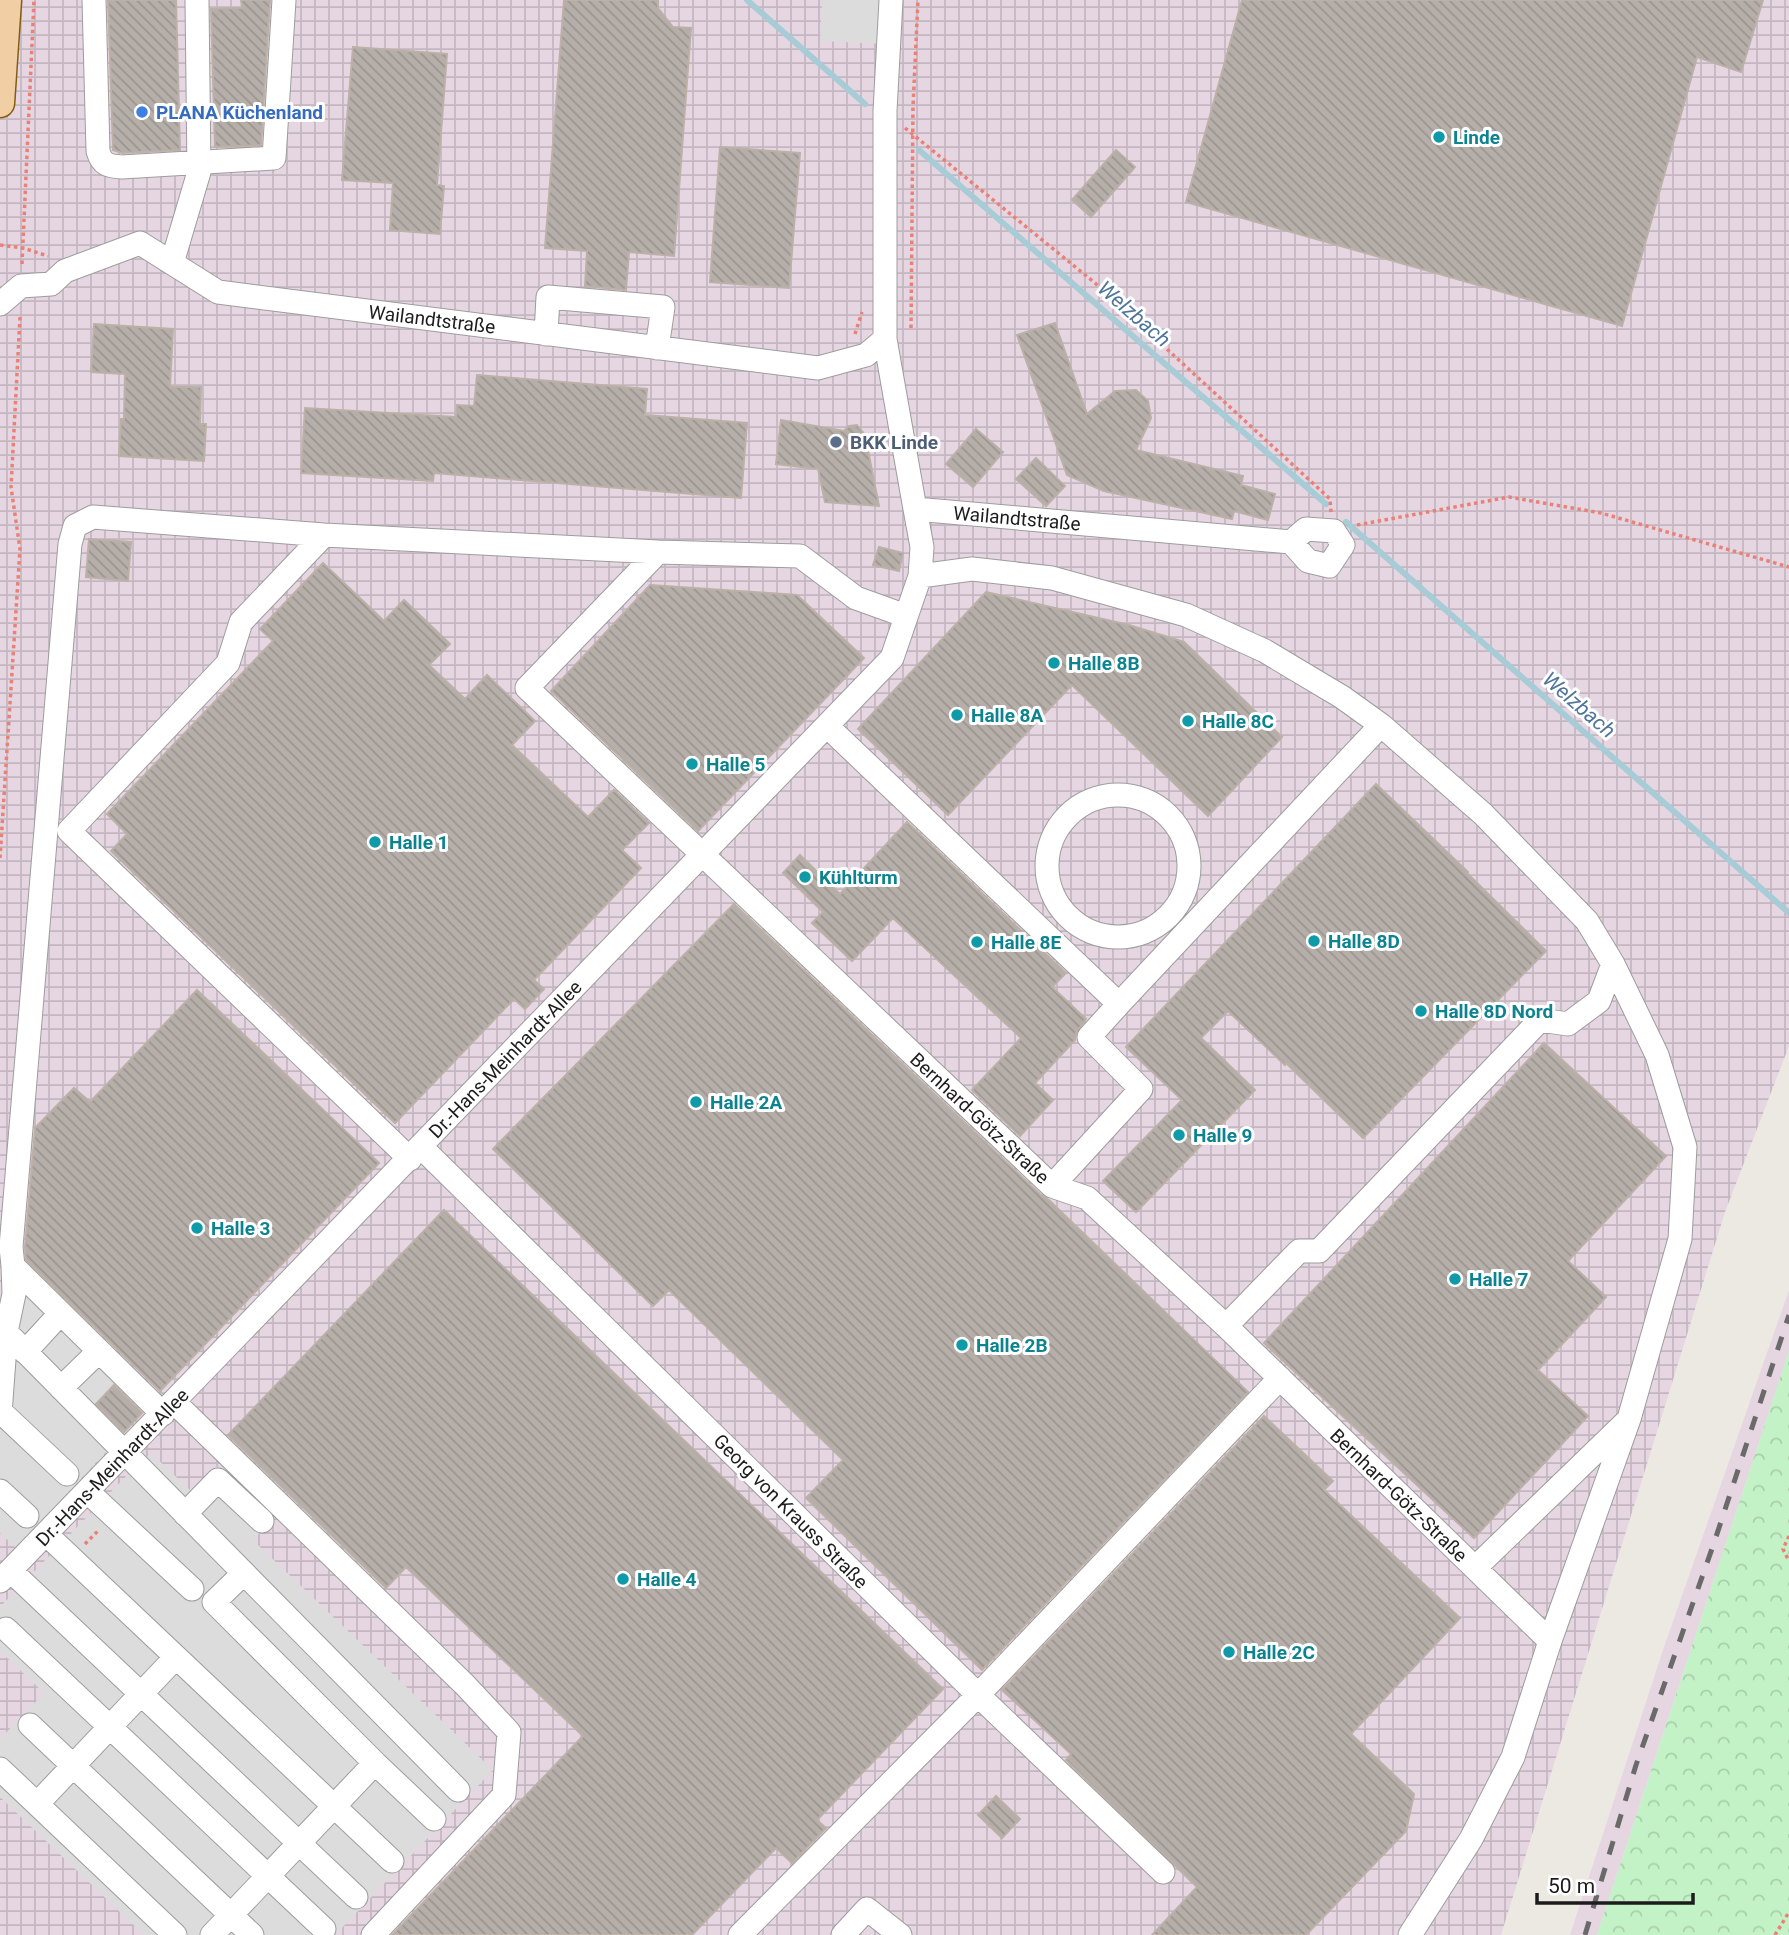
<svg xmlns="http://www.w3.org/2000/svg" width="1789" height="1935" font-family="Roboto,sans-serif">
  <style>
    .industrial { fill: url(#industrial-grid) }
    .railway { fill: #e5d6e2 }
    .park { fill: url(#park-crowns) }
    .parking { fill: #dcdcdc }
    .lines { fill: none; stroke-linecap: round; stroke-linejoin: round }
    .stream { stroke: #a8ccd5; stroke-width: 6 }
    .building { fill: url(#building-back-hatch); stroke: #bcb0a7; stroke-width: 2 }
    .minor-casing { stroke: #9d9d9d; stroke-width: 25 }
    .major-casing { stroke: #845c11; stroke-width: 31 }
    .path { stroke: #e98177; stroke-width: 3.5; stroke-dasharray: 3.5 3.5; stroke-linecap: butt }
    .minor { stroke: #fff; stroke-width: 23 }
    .major { stroke: #f1cea4; stroke-width: 28 }
    .rail { stroke: #6a6a6a; stroke-width: 5; stroke-dasharray: 14 14; stroke-linecap: butt }
    .shop-dot { fill: #3f7fe0; stroke: #fff; stroke-width: 2.5 }
    .culture-dot { fill: #0f9aa8; stroke: #fff; stroke-width: 2.5 }
    .service-dot { fill: #5c6f8a; stroke: #fff; stroke-width: 2.5 }
    .labels { text-anchor: middle; stroke-width: 6; stroke-linejoin: round; paint-order: stroke }
    .shop-label { font-size: 19px; font-weight: bold; fill: #366cbe; stroke: #fff; text-anchor: start }
    .culture-label { font-size: 19px; font-weight: bold; fill: #0d838f; stroke: #fff; text-anchor: start }
    .street-label { font-size: 19px; fill: #1c1c1c; stroke: #fff }
    .service-label { font-size: 19px; font-weight: bold; fill: #4e5e75; stroke: #fff; text-anchor: start }
    .water-label { font-size: 21px; font-style: italic; fill: #517699; stroke: #fff }
  </style>
  <defs>
    <pattern id="industrial-grid" width="8" height="8" patternUnits="userSpaceOnUse" patternTransform="scale(1.75)"><rect width="8" height="8" fill="#e5d6e2"/><path d="M0 4h8M4 0v8" fill="none" stroke="#c4b7c1"/></pattern>
    <pattern id="park-crowns" width="20" height="18" patternUnits="userSpaceOnUse" patternTransform="scale(1.75)"><rect width="20" height="18" fill="#c4f2c7"/><path d="M2 6a3 3 0 1 1 6 0M12 15a3 3 0 1 1 6 0" fill="none" stroke="#a8cfaa"/></pattern>
    <pattern id="building-back-hatch" width="6" height="6" patternUnits="userSpaceOnUse" patternTransform="scale(1.75)"><rect width="6" height="6" fill="#b5aea9"/><path d="M-1 5l2 2M0 0l6 6M5-1l2 2" fill="none" stroke="#9b9591"/></pattern>
  </defs>
  <rect width="100%" height="100%" fill="#ece9e3"/>
  <path class="industrial" d="M0,0H1789V1046L1725,1212L1501,1935H0Z"/>
  <path class="railway" d="M1789,1290V1351L1597,1935H1570L1663,1650Z"/>
  <path class="park" d="M1789,1351V1935H1597Z"/>
  <path class="parking" d="M822,0H886L884,44L820,41Z
    M33,1291L122,1377L90,1410L119,1438L16,1548L0,1533V1294L12,1301Z
    M151,1453L192,1492L216,1466L272,1520L253,1540L493,1770L335,1935H144L0,1797V1739L44,1693L0,1651V1607L137,1465Z"/>
  <g class="lines">
    <path class="stream" d="M747,0L865,104
      M919,150L1326,504
      M1346,522L1789,913"/>
  </g>
  <path class="building" d="M108,0H176L180,150L122,153L113,150Z
    M241,0H270L261,145L215,147L211,9L242,8Z
    M564,0H658V8L673,27L691,28L674,256L629,252L626,290L585,286L587,251L545,248Z
    M1242,0H1763L1741,72L1697,57L1622,326L1186,202Z
    M353,47L447,54L437,185L444,186L440,234L390,230L393,183L342,180Z
    M720,147L800,153L789,288L710,282Z
    M1116,150L1135,167L1091,217L1072,200Z
    M1055,323L1087,414L1115,391L1136,390L1148,401L1151,418L1136,450L1243,476L1241,485L1275,494L1268,520L1234,511L1232,519L1104,491L1067,475L1017,335Z
    M94,324L173,329L170,387H201L200,424H206L204,461L119,456L121,419H124L125,374L91,372Z
    M477,375L647,389L645,415L747,423L741,498L434,473L433,481L301,473L305,408L456,417L457,405L474,406Z
    M781,420L844,431L849,426L857,425L865,435L879,506L825,502L818,469L776,464Z
    M976,429L1003,452L973,487L946,464Z
    M1036,458L1065,486L1046,506L1016,479Z
    M89,539L131,542L128,581L86,577Z
    M879,547L903,553L899,571L873,565Z
    M323,563L384,621L404,600L450,644L429,665L465,699L487,675L535,721L512,745L588,817L614,790L649,823L622,850L641,868L534,980L544,989L525,1009L514,999L395,1123L111,851L127,834L107,814L273,641L260,629Z
    M650,585L797,595L864,658L698,831L551,691Z
    M986,592L1129,625L1184,642L1282,737L1208,816L1072,685L948,815L858,729Z
    M1376,784L1468,872L1467,873L1546,951L1363,1138L1286,1063L1285,1065L1228,1011L1201,1038L1255,1090L1136,1212L1103,1181L1182,1100L1126,1047Z
    M907,822L1066,973L1052,987L1086,1019L1076,1033L1075,1040L1035,1083L1053,1100L1020,1136L972,1090L1021,1038L893,918L852,961L812,923L823,912L783,873L800,855L840,894Z
    M734,904L1042,1196L1049,1200L1248,1392L982,1670L806,1498L843,1460L669,1290L653,1306L493,1149Z
    M197,990L379,1163L160,1391L26,1260L25,1247L35,1128L74,1088L90,1102Z
    M1544,1043L1666,1156L1568,1261L1606,1297L1538,1370L1588,1416L1474,1538L1264,1343Z
    M444,1210L943,1689L817,1820L826,1828L792,1863L776,1848L692,1935H392L583,1736L406,1567L386,1588L228,1435Z
    M114,1385L142,1413L124,1432L96,1404Z
    M1264,1416L1333,1481L1324,1490L1460,1618L1351,1734L1414,1794L1406,1831L1306,1935H1152L1197,1887L1066,1760L1071,1754L1002,1690Z
    M996,1796L1020,1819L1002,1838L978,1815Z"/>
  <g class="lines">
    <defs>
      <path id="minor" d="M94,0L98,151C102,165 108,166 122,167L274,158L284,0
        M891,0L885,111V339L915,509L1291,542L1306,529L1334,531L1343,545L1329,566L1308,561L1291,542
        M172,263L199,172L197,0
        M0,304L21,286L51,284L65,271L140,243L218,292L818,368L866,355L885,339
        M546,334L548,297L663,307L657,348
        M324,535L241,622L228,663L69,831L410,1159
        M658,552L527,688L1052,1186L1087,1198L1226,1326L1550,1641L1629,1419L1680,1239L1685,1147L1657,1055L1613,964L1587,921L1483,814L1381,725L1342,697L1265,651L1186,615L1052,578L972,569L920,576
        M827,726L1119,1004L1089,1037L1141,1089L1052,1186
        M1047 866a71 71 0 1 1 142 0a71 71 0 1 1-142 0Z
        M1119,1004L1381,725
        M421,1147L978,1695L1163,1872
        M13,1266L14,1294L6,1332L458,1790
        M1226,1326L1299,1251H1319L1540,1020L1568,1024L1599,1001L1613,964
        M25,1352L59,1315
        M61,1388L97,1353
        M174,1402L465,1685L509,1732L504,1795L373,1935
        M0,1411L67,1474
        M0,1414L6,1332
        M163,1414L13,1266L11,1247L70,544L75,526L93,517L324,535L658,552L800,556L856,598L906,616
        M0,1491L27,1516
        M88,1492L192,1589
        M185,1514L218,1480L262,1521
        M47,1535L392,1861
        M1475,1568L1625,1423
        M12,1572L356,1897
        M244,1573L214,1602L375,1763
        M0,1581L892,658L920,576L922,547L915,509
        M6,1629L324,1929
        M30,1725L252,1935
        M0,1769L175,1935
        M37,1804L176,1657
        M212,1935L375,1763L434,1819
        M740,1935L978,1695L1280,1378
        M843,1935L867,1909L900,1935
        M1410,1935L1471,1839L1513,1757L1550,1641"/>
      <path id="major" d="M0,103L7,0"/>
    </defs>
    <use href="#minor" class="minor-casing"/>
    <use href="#major" class="major-casing"/>
    <path class="path" d="M905,128L1095,283L1330,499L1331,512
      M0,245L23,248L48,256
      M22,264L34,0
      M911,328L913,107L918,0
      M855,334L862,312
      M1357,525L1509,497L1601,513L1789,567
      M0,858L20,549L11,487L20,317
      M1789,1536L1783,1549L1789,1561
      M85,1544L99,1530
      M1775,1935L1789,1912"/>
    <use href="#minor" class="minor"/>
    <use href="#major" class="major"/>
    <path class="rail" d="M1585,1935L1636,1765L1714,1543L1789,1315"/>
  </g>
  <circle class="shop-dot" cx="142" cy="112" r="7"/>
  <g class="culture-dot">
    <circle cx="1439" cy="137" r="7"/>
    <circle cx="1054" cy="663" r="7"/>
    <circle cx="957" cy="715" r="7"/>
    <circle cx="1188" cy="721" r="7"/>
    <circle cx="692" cy="764" r="7"/>
    <circle cx="375" cy="842" r="7"/>
    <circle cx="805" cy="877" r="7"/>
    <circle cx="1314" cy="941" r="7"/>
    <circle cx="977" cy="942" r="7"/>
    <circle cx="1421" cy="1011" r="7"/>
    <circle cx="696" cy="1102" r="7"/>
    <circle cx="1179" cy="1135" r="7"/>
    <circle cx="197" cy="1228" r="7"/>
    <circle cx="1455" cy="1279" r="7"/>
    <circle cx="962" cy="1345" r="7"/>
    <circle cx="623" cy="1579" r="7"/>
    <circle cx="1229" cy="1652" r="7"/>
  </g>
  <circle class="service-dot" cx="836" cy="442" r="7"/>
  <g class="labels">
    <g class="shop-label">
      <text x="156" y="119">PLANA Küchenland</text>
    </g>
    <g class="culture-label">
      <text x="1453" y="144">Linde</text>
      <text x="1068" y="670">Halle 8B</text>
      <text x="971" y="722">Halle 8A</text>
      <text x="1202" y="728">Halle 8C</text>
      <text x="706" y="771">Halle 5</text>
      <text x="389" y="849">Halle 1</text>
      <text x="819" y="884">Kühlturm</text>
      <text x="1328" y="948">Halle 8D</text>
      <text x="991" y="949">Halle 8E</text>
      <text x="1435" y="1018">Halle 8D Nord</text>
      <text x="710" y="1109">Halle 2A</text>
      <text x="1193" y="1142">Halle 9</text>
      <text x="211" y="1235">Halle 3</text>
      <text x="1469" y="1286">Halle 7</text>
      <text x="976" y="1352">Halle 2B</text>
      <text x="637" y="1586">Halle 4</text>
      <text x="1243" y="1659">Halle 2C</text>
    </g>
    <g class="street-label">
      <text transform="translate(432 319) rotate(7)" y="7">Wailandtstraße</text>
      <text transform="translate(1017 518) rotate(5)" y="7">Wailandtstraße</text>
      <text transform="translate(505 1059) rotate(-46)" y="7">Dr.-Hans-Meinhardt-Allee</text>
      <text transform="translate(980 1118) rotate(43)" y="7">Bernhard-Götz-Straße</text>
      <text transform="translate(112 1467) rotate(-46)" y="7">Dr.-Hans-Meinhardt-Allee</text>
      <text transform="translate(1399 1495) rotate(44)" y="7">Bernhard-Götz-Straße</text>
      <text transform="translate(791 1511) rotate(45)" y="7">Georg von Krauss Straße</text>
    </g>
    <g class="service-label">
      <text x="850" y="449">BKK Linde</text>
    </g>
    <g class="water-label">
      <text transform="translate(1134 314) rotate(41)" y="7">Welzbach</text>
      <text transform="translate(1579 705) rotate(41)" y="7">Welzbach</text>
    </g>
  </g>
  <path d="M1537 1893v10h156v-10" fill="none" stroke="#1c1c1c" stroke-width="3.5"/>
  <text x="1548" y="1893" font-size="21" fill="#1c1c1c" stroke="#ffffff" stroke-width="5" paint-order="stroke">50 m</text>
</svg>
